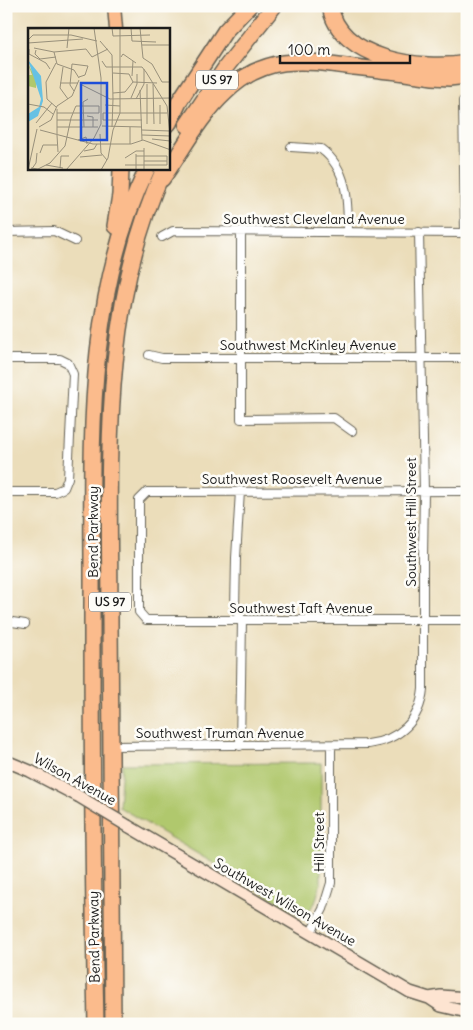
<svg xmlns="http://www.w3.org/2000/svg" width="473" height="1030" font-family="Delius,sans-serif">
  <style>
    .green { fill: #b0c86d; stroke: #667244 }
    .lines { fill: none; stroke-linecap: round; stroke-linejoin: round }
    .street-casing { stroke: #646053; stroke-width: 10 }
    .secondary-casing { stroke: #646053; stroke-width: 14 }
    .primary-casing { stroke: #646053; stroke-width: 15 }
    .highway-casing { stroke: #646053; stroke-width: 18 }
    .street { stroke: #fff; stroke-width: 8 }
    .secondary { stroke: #fde4d1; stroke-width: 11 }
    .primary { stroke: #fbbb8c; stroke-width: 12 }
    .highway { stroke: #fbbb8c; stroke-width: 15 }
    .secondary-bridge-casing { stroke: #646053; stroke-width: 14; stroke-linecap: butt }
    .secondary-bridge { stroke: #fde4d1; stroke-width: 11 }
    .labels { text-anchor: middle; stroke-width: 5; stroke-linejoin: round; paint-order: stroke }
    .shield { fill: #fdfcf7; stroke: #605f5e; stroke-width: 1 }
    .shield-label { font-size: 12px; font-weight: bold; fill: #1c1c1c }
    .street-label { font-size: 14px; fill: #1c1c1c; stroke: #fdfcf7 }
    .inset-road { fill: none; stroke: #98907b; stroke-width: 1 }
    .view { fill: #1d4ed8; fill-opacity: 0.15; stroke: #1d4ed8; stroke-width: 2.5 }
    .inset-edge { fill: none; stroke: #1c1c1c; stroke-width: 2.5 }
  </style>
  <rect width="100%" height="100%" fill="#fdfcf7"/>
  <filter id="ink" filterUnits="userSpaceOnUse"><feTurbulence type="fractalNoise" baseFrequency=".02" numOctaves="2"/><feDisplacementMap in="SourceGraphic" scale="10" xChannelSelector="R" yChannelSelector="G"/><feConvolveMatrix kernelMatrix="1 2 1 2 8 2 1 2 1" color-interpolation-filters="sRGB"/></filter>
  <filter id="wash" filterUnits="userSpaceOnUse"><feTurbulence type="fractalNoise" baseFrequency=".0096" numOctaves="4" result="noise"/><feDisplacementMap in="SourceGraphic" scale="20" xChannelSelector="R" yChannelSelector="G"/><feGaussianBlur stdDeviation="1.12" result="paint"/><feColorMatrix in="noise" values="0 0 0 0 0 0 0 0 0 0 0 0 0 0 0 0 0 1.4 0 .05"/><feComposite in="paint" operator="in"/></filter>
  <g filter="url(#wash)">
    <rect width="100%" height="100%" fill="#ebddba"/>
    <path class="green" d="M321,763V882L315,903L306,914L297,913L119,807L122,764Z"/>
  </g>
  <g filter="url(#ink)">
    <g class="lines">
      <defs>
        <path id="street" d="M463,101L465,233
          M291,147L321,149C348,169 348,201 348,232
          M241,231V419L334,418L352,431
          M6,232L54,231L75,241
          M162,237L173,231L467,233
          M149,355L162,358H467
          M6,359H60L68,363L73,374L68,478L64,488L55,492H6
          M240,491L236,558L235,609L242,620L240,746
          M467,491L147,492L139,500V612L146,620H467
          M6,621L25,624
          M110,746L368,744C399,740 420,721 423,689V558L424,491L419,232
          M310,934L323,909L331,883V745"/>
        <path id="secondary" d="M6,761L30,771L78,796
          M128,826L410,992L429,998L441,1006L467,1012
          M429,998L441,996L467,998"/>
        <path id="primary" d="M114,6L116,29"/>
        <path id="highway" d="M330,6C339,60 422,71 467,63
          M169,123L180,100L225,31L249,6
          M187,125L226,67L274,6
          M162,179C182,151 199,117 225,93C264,54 303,60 354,67C380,70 407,73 433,77L449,78L467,76
          M115,226L120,195L121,169
          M96,1024C93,885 92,746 92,608C93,460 81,305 147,169
          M113,1024C111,889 110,755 110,621C110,468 99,310 164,169"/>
      </defs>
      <use href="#street" class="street-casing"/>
      <use href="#secondary" class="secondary-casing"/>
      <use href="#primary" class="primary-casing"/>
      <use href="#highway" class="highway-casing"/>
      <use href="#street" class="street"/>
      <use href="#secondary" class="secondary"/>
      <use href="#primary" class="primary"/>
      <use href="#highway" class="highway"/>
      <defs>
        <path id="secondary-bridge" d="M78,796L128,826"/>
      </defs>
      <use href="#secondary-bridge" class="secondary-bridge-casing"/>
      <use href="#secondary-bridge" class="secondary-bridge"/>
    </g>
  </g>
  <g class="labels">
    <g class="shield">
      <rect x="196" y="70.5" width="42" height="19" rx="4"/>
      <rect x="89" y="592.5" width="42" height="19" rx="4"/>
    </g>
    <g class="shield-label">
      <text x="217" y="84">US 97</text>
      <text x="110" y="606">US 97</text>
    </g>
    <g class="street-label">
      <text x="314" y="224">Southwest Cleveland Avenue</text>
      <text x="308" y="350">Southwest McKinley Avenue</text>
      <text x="292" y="484">Southwest Roosevelt Avenue</text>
      <text transform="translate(411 522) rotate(-90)" y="5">Southwest Hill Street</text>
      <text transform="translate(93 532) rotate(-90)" y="5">Bend Parkway</text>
      <text x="301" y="613">Southwest Taft Avenue</text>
      <text x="220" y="738">Southwest Truman Avenue</text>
      <text transform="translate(75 779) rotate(29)" y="5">Wilson Avenue</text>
      <text transform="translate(319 842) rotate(-90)" y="5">Hill Street</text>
      <text transform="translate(285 902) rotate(30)" y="5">Southwest Wilson Avenue</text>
      <text transform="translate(94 937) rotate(-91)" y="5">Bend Parkway</text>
    </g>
  </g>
  <g transform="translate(28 28)">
    <rect width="142" height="142" fill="#ebddba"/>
    <path d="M0,36L8,50V60L0,58L1,47H4Z" fill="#b0c86d"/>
    <path d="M0,32L13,48L15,73L10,88L0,94V86L11,79L13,71Z" fill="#66c1e4"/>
    <path class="inset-road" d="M84,0L85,8L122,7M103,0L104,13L128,14M112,0L115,30L124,36L134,54H143M0,1L56,0M0,12L5,7H43L69,13M72,13L84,27M0,15L55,11M114,17H143M6,20L26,24L58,21L64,29L80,21M39,20L41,0M1,21V26L18,35L22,41M8,22L7,26L12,31L28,29M26,24L29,36L46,42L51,50M84,27L85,71M93,29L95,26L108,35M74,33L78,39H114L118,44L139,78L143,115M35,39L32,60L40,71M85,45L101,46L105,54M104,48L105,33M105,54L129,55M32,55H50M52,56L82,71L143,70M119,56V96M125,56L126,96M112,62L114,112M46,63L42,57L44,36L60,38L57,47L51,49M85,65L97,64L105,54M103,70L109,56V46M108,71L116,56V41M0,76L16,79L25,86M77,77L92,78M132,77V96M28,79L19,71L18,54L28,35M59,88L65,89V99M29,92H70M114,92H75V85H139M8,95L24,75M74,98L114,99M11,99L23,92L29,78L44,68L51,52M29,99H70M56,99L55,74L60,71M84,99L85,71M12,102L65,116H103L115,112L143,122M114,102L142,103M29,106V81M72,106L73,125L79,132M29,107L30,124M114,107L142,108M124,111L142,113M50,112L58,109L59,116M102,116V99M56,123L66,121L69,116M12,125L15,117H29M108,126V142M52,129L74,127M97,130L108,123H116M116,133H139M18,137L35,140M97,137H139V128H108M3,140L10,141L22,135L37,118L43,90L47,80L48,78H71V85H29M32,140L33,128H41M0,142L9,101M3,142L8,135L9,125M38,142L66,110L73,96V50L66,0M73,142L80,130L85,102L92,85V0M116,142V120"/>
    <path class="view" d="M53,55H79V112H53Z"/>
    <rect width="142" height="142" class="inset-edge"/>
  </g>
  <rect width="473" height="1030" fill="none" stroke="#fdfcf7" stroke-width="25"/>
  <path d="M280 55v8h130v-8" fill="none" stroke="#1c1c1c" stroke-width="2.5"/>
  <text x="288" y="55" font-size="15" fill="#1c1c1c" stroke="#fdfcf7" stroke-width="4" paint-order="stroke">100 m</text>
</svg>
